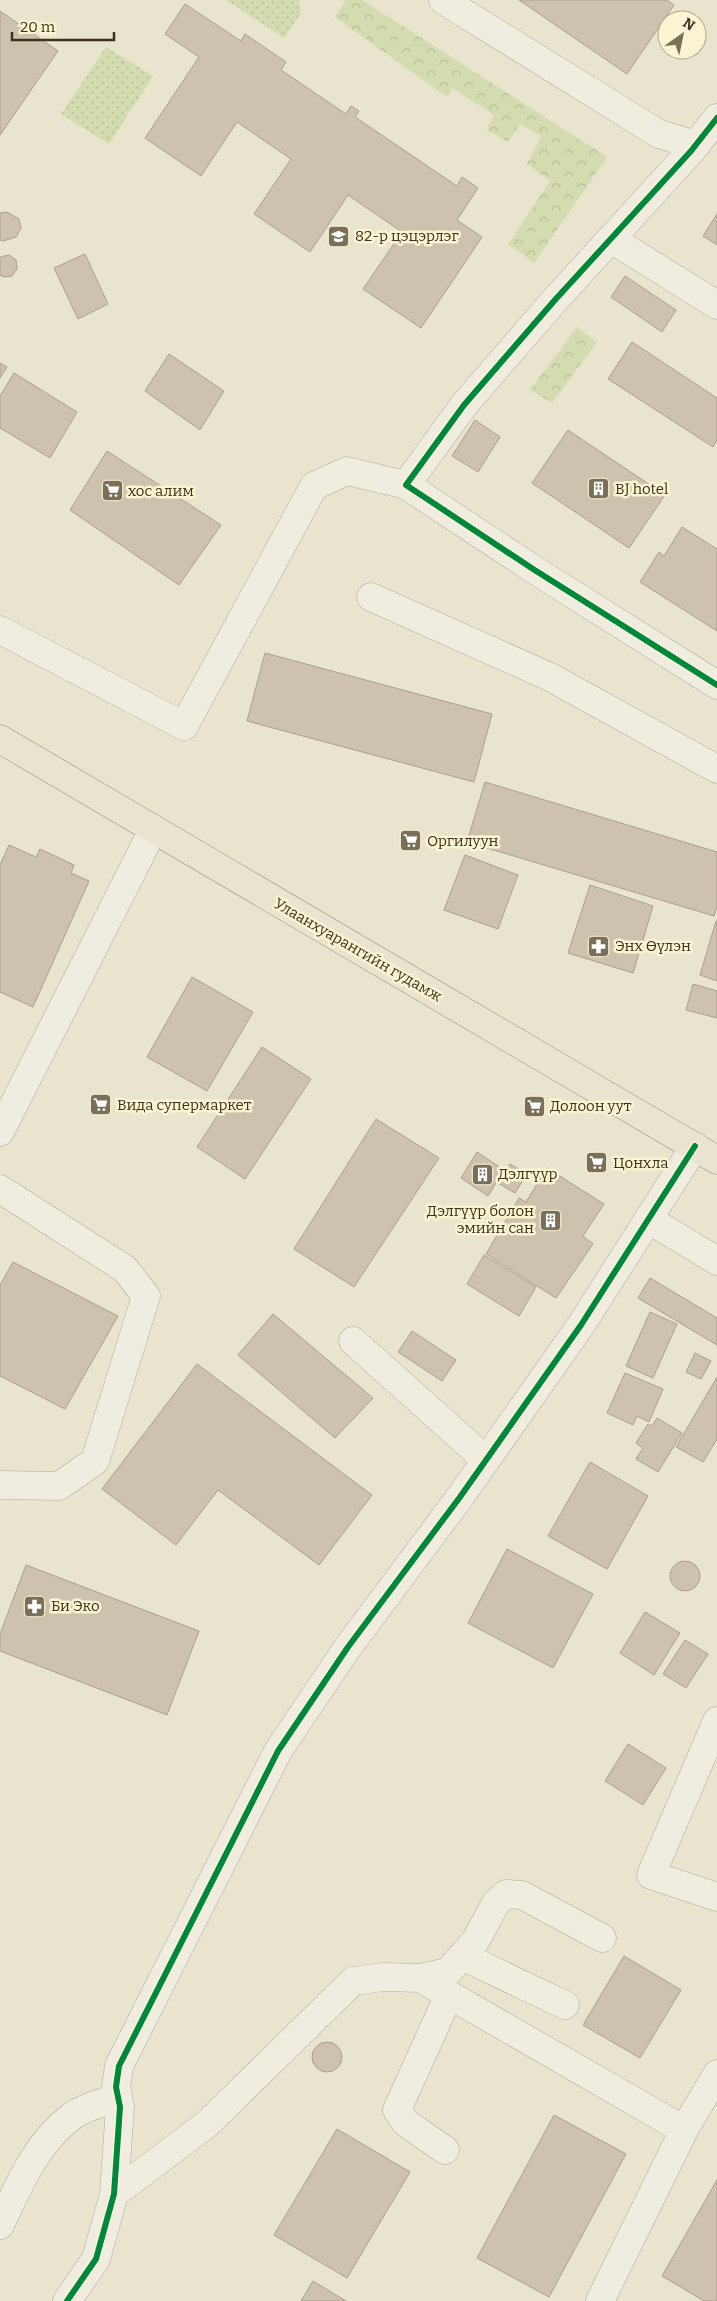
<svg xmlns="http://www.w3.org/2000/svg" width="717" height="2301" font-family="Bitter,serif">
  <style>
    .forest { fill: url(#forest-crowns) }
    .park { fill: url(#park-dots) }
    .building { fill: #cdc2ae; stroke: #aa9f8c }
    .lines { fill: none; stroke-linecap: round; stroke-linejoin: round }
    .minor-casing { stroke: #aea896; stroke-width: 29 }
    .major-casing { stroke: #938d7d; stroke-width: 29 }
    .minor { stroke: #f0ede0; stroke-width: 28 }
    .major { stroke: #e8e4d0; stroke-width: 28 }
    .cycleway-casing { stroke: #faf4d3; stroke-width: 9 }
    .cycleway { stroke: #00873e; stroke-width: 6 }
    .labels { text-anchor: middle; stroke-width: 5; stroke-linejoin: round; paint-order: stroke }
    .poi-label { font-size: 15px; fill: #3e321c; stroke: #faf4d3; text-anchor: start }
    .street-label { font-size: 15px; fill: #3e321c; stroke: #faf4d3 }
  </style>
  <defs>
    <pattern id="forest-crowns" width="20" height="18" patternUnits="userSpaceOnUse" patternTransform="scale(1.25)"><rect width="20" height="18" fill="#d4dbae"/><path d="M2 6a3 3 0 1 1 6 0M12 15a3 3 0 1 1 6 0" fill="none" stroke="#b7bc95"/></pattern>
    <pattern id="park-dots" width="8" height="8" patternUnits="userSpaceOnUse" patternTransform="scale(1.25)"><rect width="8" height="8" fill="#d4dbae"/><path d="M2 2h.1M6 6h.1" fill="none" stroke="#b7bc95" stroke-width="1.8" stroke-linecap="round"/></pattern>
  </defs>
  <rect width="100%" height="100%" fill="#e9e4cd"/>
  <path class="forest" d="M346,0H362L607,157L534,263L508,244L550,181L527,164L541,136L520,124L508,142L486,129L494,115L452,88L447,97L335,17Z
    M577,327L597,342L552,403L530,390Z"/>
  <path class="park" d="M226,0H299L301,13L284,38Z
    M106,47L153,76L109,144L61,114Z"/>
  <path class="building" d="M519,0H667L674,5L627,74Z
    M185,4L241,41L245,34L286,62L281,70L346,114L351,106L359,111L355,117L457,186L462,177L478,188L457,220L482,237L421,328L363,289L402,232L348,195L310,252L254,214L291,159L237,122L201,176L145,138L199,57L165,34Z
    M0,11L58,51L0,135Z
    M7,212L19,219L21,228L16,237L3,241L0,240V213Z
    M717,214V245L703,236Z
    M85,254L108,304L78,319L54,268Z
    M9,255L16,260L17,269L12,276L4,277L0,275V257Z
    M625,276L676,310L662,332L611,297Z
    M632,342L717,398V440L713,447L608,379Z
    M169,354L224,391L200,430L145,391Z
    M0,363L7,367L0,378Z
    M14,373L77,412L50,458L0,428V396Z
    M475,420L500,437L478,472L452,456Z
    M568,430L665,495L629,548L532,483Z
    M107,451L221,525L179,585L70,510Z
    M682,527L717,549V631L640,582L659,552L664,556Z
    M265,653L492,714L474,782L247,721Z
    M485,782L717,852V907L714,916L467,842Z
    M9,845L36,857L40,849L74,865L71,873L89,881L33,1007L0,992V865Z
    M465,855L518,875L498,929L444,910Z
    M590,885L653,906L633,973L568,953Z
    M716,921H717V981L700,975Z
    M192,977L253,1012L207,1091L147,1057Z
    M693,984L717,991V1018L686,1010Z
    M262,1047L311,1079L245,1179L197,1147Z
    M376,1119L439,1158L354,1287L294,1249Z
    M477,1152L504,1170L488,1196L461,1178Z
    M510,1164L527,1174L515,1193L498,1183Z
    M547,1168L604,1204L583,1236L593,1244L556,1298L486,1254L519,1198L526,1202Z
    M484,1255L536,1287L519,1316L467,1284Z
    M13,1262L118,1316L65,1409L0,1376V1285Z
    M650,1278L717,1318V1345L638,1298Z
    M650,1312L677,1324L653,1378L626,1366Z
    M273,1314L373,1398L335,1438L238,1355Z
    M412,1331L456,1360L442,1381L398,1352Z
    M695,1353L711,1361L701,1379L686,1372Z
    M197,1364L372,1495L319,1565L218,1490L176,1545L102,1489Z
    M625,1373L663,1389L649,1422L637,1416L633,1425L607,1413Z
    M717,1377V1439L703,1462L676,1447Z
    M657,1418L682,1433L658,1472L636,1459L643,1448L636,1443L648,1424L652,1426Z
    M590,1462L648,1496L607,1569L548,1536Z
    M507,1549L593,1594L553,1668L468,1623Z
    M670 1576a15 15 0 1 1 30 0a15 15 0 1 1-30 0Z
    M26,1565L199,1631L167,1715L0,1651V1634Z
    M645,1612L680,1633L654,1675L620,1653Z
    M685,1640L708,1654L686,1688L663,1674Z
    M628,1744L666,1768L643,1805L605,1781Z
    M624,1956L681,1990L640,2058L583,2025Z
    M312 2057a15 15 0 1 1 30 0a15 15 0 1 1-30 0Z
    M554,2115L626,2154L549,2297L477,2258Z
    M337,2129L410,2172L347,2278L274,2235Z
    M717,2180V2301H704L662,2276Z
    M313,2281L346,2301H301Z"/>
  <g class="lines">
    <defs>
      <path id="minor" d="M443,0L659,134L696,145
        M717,118L691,151L554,301L464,405L406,485L533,569L717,685
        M611,239L717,305
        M371,597L550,677L717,769
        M0,630L184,726L314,486L347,471L406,485
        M0,1132L153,830
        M0,1189L125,1269L146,1296L95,1461L59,1486L0,1485
        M648,1219L717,1261
        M353,1341L486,1460
        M717,1721L651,1875L717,1897
        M462,1956L565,2005
        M420,1978L684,2130
        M445,2150L406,2123L397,2110L449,1995
        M114,2194L207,2124L353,1981L383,1977L420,1978L448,1972L476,1940L496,1903L506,1894L522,1895L602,1938
        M0,2225C18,2187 36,2143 71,2117C84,2107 102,2103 117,2098
        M67,2301L96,2259L114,2194L120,2107L116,2087L119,2066L278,1751L348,1647L460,1497L581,1325L695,1146
        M600,2301L684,2130L717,2074"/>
      <path id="major" d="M0,739L717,1160"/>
    </defs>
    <use href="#minor" class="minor-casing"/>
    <use href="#major" class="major-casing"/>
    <use href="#minor" class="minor"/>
    <use href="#major" class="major"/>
    <defs>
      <path id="cycleway" d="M717,118L691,151L554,301L464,405L406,485L533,569L717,685
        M67,2301L96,2259L114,2194L120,2107L116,2087L119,2066L278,1751L348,1647L460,1497L581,1325L695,1146"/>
    </defs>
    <use href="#cycleway" class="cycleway-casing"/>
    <use href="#cycleway" class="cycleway"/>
  </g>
  <defs>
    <symbol id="school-square" viewBox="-11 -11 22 22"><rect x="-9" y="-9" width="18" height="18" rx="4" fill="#7a705a" stroke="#faf4d3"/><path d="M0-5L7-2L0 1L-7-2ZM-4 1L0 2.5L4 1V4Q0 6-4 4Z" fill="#fff"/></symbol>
    <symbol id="building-square" viewBox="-11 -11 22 22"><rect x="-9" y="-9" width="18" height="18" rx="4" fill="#7a705a" stroke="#faf4d3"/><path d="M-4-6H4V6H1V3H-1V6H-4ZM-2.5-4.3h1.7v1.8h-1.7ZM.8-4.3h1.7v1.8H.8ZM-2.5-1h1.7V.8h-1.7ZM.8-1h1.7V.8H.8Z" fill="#fff"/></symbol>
    <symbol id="supermarket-square" viewBox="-11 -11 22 22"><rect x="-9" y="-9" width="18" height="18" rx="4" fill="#7a705a" stroke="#faf4d3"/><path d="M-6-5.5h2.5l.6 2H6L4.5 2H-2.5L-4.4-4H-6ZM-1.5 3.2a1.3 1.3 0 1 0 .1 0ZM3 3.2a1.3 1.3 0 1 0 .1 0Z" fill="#fff"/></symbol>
    <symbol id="pharmacy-square" viewBox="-11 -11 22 22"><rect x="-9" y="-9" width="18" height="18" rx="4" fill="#7a705a" stroke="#faf4d3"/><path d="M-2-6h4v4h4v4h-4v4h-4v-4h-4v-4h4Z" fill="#fff"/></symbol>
  </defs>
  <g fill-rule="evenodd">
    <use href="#school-square" x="326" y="224" width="25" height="25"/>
    <use href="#building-square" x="586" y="476" width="25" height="25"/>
    <use href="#supermarket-square" x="100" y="478" width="25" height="25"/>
    <use href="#supermarket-square" x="398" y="828" width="25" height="25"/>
    <use href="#pharmacy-square" x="586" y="934" width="25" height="25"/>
    <use href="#supermarket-square" x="88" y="1092" width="25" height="25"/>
    <use href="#supermarket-square" x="522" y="1094" width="25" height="25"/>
    <use href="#supermarket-square" x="584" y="1150" width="25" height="25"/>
    <use href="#building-square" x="470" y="1162" width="25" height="25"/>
    <use href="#building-square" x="538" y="1208" width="25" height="25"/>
    <use href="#pharmacy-square" x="22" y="1594" width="25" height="25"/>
  </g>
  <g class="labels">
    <g class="poi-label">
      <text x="355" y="241">82-р цэцэрлэг</text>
      <text x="615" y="494">BJ hotel</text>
      <text x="128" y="496">хос алим</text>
      <text x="427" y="846">Оргилуун</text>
      <text x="615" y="951">Энх Өүлэн</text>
      <text x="117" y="1110">Вида супермаркет</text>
      <text x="550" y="1111">Долоон уут</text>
      <text x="613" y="1168">Цонхла</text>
      <text x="498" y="1179">Дэлгүүр</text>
      <text x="534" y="1216" text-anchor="end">Дэлгүүр болон<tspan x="534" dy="17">эмийн сан</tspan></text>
      <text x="51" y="1611">Би Эко</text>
    </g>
    <g class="street-label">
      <text transform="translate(358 950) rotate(30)" y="5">Улаанхуарангийн гудамж</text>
    </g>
  </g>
  <g transform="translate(682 35) rotate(33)"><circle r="24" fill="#faf4d3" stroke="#afa68a"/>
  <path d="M0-4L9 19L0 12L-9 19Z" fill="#7a705a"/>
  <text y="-8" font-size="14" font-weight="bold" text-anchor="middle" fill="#3e321c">N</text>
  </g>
  <path d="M12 32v8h102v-8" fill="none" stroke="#3e321c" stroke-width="2.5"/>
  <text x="20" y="32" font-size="15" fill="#3e321c" stroke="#faf4d3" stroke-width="4" paint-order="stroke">20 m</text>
</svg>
